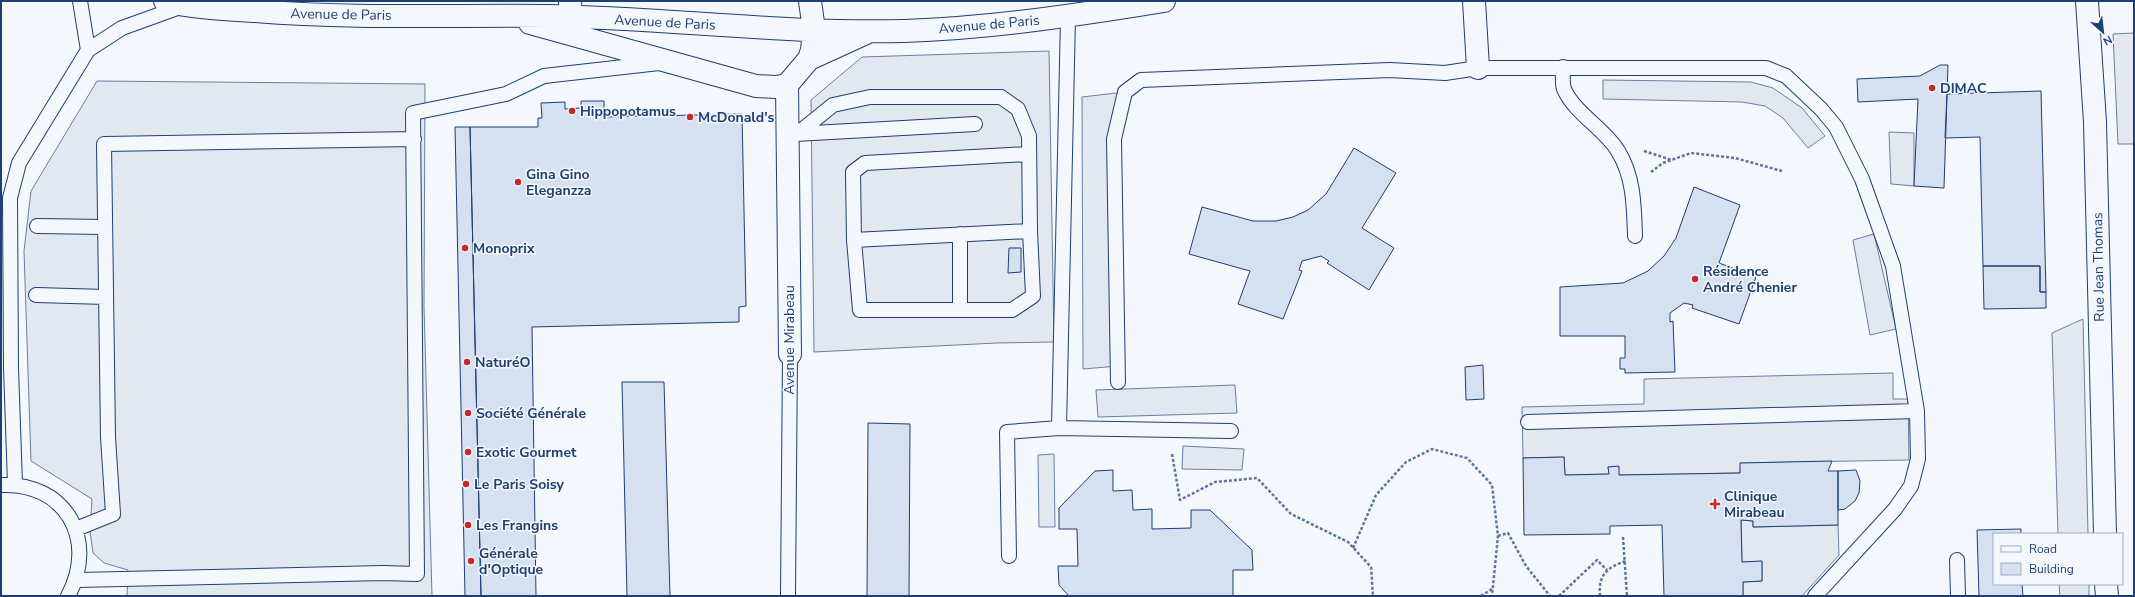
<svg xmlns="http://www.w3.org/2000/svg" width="2135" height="597" font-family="'Nunito Sans',sans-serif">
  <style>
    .parking { fill: #e3e8f0; stroke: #687fa3 }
    .building { fill: #d5e0f0; stroke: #1d3f73 }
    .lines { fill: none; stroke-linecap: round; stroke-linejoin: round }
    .lane-casing { stroke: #1d3f73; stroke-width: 16 }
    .street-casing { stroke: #1d3f73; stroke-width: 24 }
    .primary-casing { stroke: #1d3f73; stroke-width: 24 }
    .path { stroke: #5e769c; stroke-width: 2.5; stroke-dasharray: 3 2; stroke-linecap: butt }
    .lane { stroke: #f4f7fb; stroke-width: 14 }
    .street { stroke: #f4f7fb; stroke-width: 22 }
    .primary { stroke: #f4f7fb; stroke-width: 22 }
    .poi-dot { fill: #c62828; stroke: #f4f7fb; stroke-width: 1.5 }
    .labels { text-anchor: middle; stroke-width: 3; stroke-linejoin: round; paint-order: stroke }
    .street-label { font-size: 14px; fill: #1d3f73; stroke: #f4f7fb }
    .poi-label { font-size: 14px; font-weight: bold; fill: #1d3f73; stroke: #f4f7fb; text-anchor: start }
  </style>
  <rect width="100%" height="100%" fill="#f4f7fb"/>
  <path class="parking" d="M2134,33V144H2118L2113,34Z
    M1049,51L1054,342L997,343L814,352L811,100L862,57Z
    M1603,80L1751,82L1773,88L1802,108L1825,136L1808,148L1783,118L1765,106L1742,102L1603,99Z
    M97,81L425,84L424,306L432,596H127L128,570L104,563L93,553L90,531L92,499L31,461L24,251L31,191Z
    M1125,92L1114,139L1118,366L1083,369L1082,97Z
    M1889,132L1914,133V186L1891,184Z
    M1874,234L1896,329L1870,335L1853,240Z
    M2083,319L2088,534H2058L2052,333Z
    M1893,373V399H1908L1909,460L1741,463L1740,473L1619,475L1618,467H1608L1609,474L1565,475L1564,457L1523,458L1522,407L1644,404V379Z
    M1235,385L1237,413L1098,417L1096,390Z
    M1183,446L1244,449L1242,470L1182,469Z
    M1054,454L1055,527H1039L1038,455Z
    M1741,520L1753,521V527L1838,525L1839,555L1802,596H1743V582L1762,581V562H1742Z
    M2059,584H2089V596H2060Z"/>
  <path class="building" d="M1940,65H1948L1944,188L1914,186L1918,99L1858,102L1857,79L1920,76Z
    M2041,91L2046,292H2040V266H1983L1980,137L1945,138L1947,94Z
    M581,101H604V117L742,114L746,306L739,307V322L532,327L536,596H481L470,127H538V118H542L541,103L565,102V109L581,108Z
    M455,127H470L481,596H465Z
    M1354,148L1396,173L1362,228L1394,248L1369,290L1327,263L1329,261L1321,256L1302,261L1299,270L1302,271L1283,319L1238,304L1250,271L1189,254L1202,207L1253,221H1276L1293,217L1308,210L1326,194Z
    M1694,187L1740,205L1719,263L1756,277L1739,324L1692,308L1693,305L1684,303L1670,313V322L1673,321L1675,372L1625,373V369H1620V358H1625V336H1560V287L1623,283L1648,271L1664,256L1676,238Z
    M1009,248H1021V272L1008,273Z
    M1983,266H2040V292H2046V308L1984,309Z
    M1483,365L1484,399L1466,400L1465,367Z
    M622,382H664L670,596H627Z
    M868,423L910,424L909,596H867Z
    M1564,457L1565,475L1609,474L1608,467L1619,466V475L1740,473V463L1832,461L1828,471H1838V525L1753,527V521L1741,520L1742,562L1762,561V581L1743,582V596H1664L1662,525L1610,526V534L1524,535L1523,458Z
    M1113,470V491L1132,490L1133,510L1152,509V529L1191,528V510H1210L1252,550L1253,570H1233V596H1069L1059,585L1058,566H1078L1077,529H1059V508L1095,471Z
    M1856,470L1860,481L1859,493L1855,501L1845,509L1838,510V471Z
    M2021,529V534H1994V584H2022L2023,596H1979L1977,530Z"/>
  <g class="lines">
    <defs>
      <path id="lane" d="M80,1L88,50
        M1068,17L1059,428L1231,431
        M1563,67C1563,74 1562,83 1564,89C1575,114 1604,128 1618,151C1634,177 1634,206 1635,236
        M795,134L975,124
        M797,134L833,105L870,97H1001L1018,109L1029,136L1030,231
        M37,226L105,227
        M960,234V310
        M854,240L1030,231L1033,296L1012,310H860L854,240L853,172L865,163L1028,154
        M36,295L106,297
        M1118,382L1114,139L1125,92L1141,80L1390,70L1445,73L1478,68H1766L1786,76L1821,109L1836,127L1862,179L1893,266L1917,411L1918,459L1911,486L1895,509L1815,596
        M1528,422L1917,411
        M15,484L11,368L10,198L19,163L88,50L122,28L183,6
        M1,485C66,482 98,540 68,596
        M76,529L113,514L108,437L104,144L414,139
        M1009,556L1007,432L1059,428
        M1957,560L1958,596
        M77,580L383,573L417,574L413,113L506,94L544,76L659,63
        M788,596L790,354"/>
      <path id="street" d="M570,1L571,17
        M1474,1L1478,68
        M2087,1L2095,122L2105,534
        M787,85L790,354
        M2106,584L2107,596"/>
      <path id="primary" d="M165,1C195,8 225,9 255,11C352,19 450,15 547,16C666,18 785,34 904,31C991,28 1078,15 1164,1
        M530,23L756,86L776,87L787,85L809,59L812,50L814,30L810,1
        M809,59L866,33"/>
    </defs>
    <use href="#lane" class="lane-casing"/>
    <use href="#street" class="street-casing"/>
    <use href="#primary" class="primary-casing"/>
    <path class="path" d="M1644,151L1672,160
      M1651,172L1663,163L1691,153L1735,158L1782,171
      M1172,454L1180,500L1215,482L1257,478L1291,514L1348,542L1371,567L1373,596
      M1498,536L1508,533L1526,566L1550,596
      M1623,537L1627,596
      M1353,548L1376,495L1406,462L1432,449L1467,458L1492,485L1498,536L1492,596
      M1481,596L1492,589
      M1559,596L1597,560L1607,570
      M1600,596C1598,575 1607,567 1626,561"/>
    <use href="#lane" class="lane"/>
    <use href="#street" class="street"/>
    <use href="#primary" class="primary"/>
  </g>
  <g class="poi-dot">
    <circle cx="1932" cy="88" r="4"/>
    <circle cx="572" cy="111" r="4"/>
    <circle cx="690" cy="117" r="4"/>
    <circle cx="518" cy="182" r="4"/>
    <circle cx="465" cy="248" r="4"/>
    <circle cx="1695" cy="279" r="4"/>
    <circle cx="467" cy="362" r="4"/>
    <circle cx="468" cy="413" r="4"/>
    <circle cx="468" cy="452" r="4"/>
    <circle cx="466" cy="484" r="4"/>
    <path d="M1713 498h4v4h4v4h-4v4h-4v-4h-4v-4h4z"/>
    <circle cx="468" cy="525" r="4"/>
    <circle cx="471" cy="561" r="4"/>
  </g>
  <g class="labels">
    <g class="street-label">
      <text transform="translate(341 14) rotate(1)" y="5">Avenue de Paris</text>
      <text transform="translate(665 22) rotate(3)" y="5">Avenue de Paris</text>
      <text transform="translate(989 24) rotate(-5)" y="5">Avenue de Paris</text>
      <text transform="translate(2098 267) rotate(-91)" y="5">Rue Jean Thomas</text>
      <text transform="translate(789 340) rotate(-90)" y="5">Avenue Mirabeau</text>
    </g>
    <g class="poi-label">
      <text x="1940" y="93">DIMAC</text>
      <text x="580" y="116">Hippopotamus</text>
      <text x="698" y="122">McDonald's</text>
      <text x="526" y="179">Gina Gino<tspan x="526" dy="16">Eleganzza</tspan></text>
      <text x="473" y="253">Monoprix</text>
      <text x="1703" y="276">Résidence<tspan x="1703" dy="16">André Chenier</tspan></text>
      <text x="475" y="367">NaturéO</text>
      <text x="476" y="418">Société Générale</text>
      <text x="476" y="457">Exotic Gourmet</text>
      <text x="474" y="489">Le Paris Soisy</text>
      <text x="1724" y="501">Clinique<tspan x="1724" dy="16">Mirabeau</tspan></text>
      <text x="476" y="530">Les Frangins</text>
      <text x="479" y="558">Générale<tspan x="479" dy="16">d'Optique</tspan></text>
    </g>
  </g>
  <rect width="2135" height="597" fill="none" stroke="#1d3f73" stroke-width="4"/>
  <rect x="1993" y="533" width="130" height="52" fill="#f4f7fb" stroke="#9eadc5"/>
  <rect x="2001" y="546" width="20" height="6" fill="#f4f7fb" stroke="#9eadc5"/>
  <text x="2029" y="553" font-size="12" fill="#1d3f73">Road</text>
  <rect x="2001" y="563" width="20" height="12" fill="#d5e0f0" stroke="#9eadc5"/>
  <text x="2029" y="573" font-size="12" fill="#1d3f73">Building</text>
  <g transform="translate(2103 32) rotate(152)" stroke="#f4f7fb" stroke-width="3" paint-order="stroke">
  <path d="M0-3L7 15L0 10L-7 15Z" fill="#1d3f73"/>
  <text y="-6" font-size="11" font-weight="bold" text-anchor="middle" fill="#1d3f73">N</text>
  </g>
</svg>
